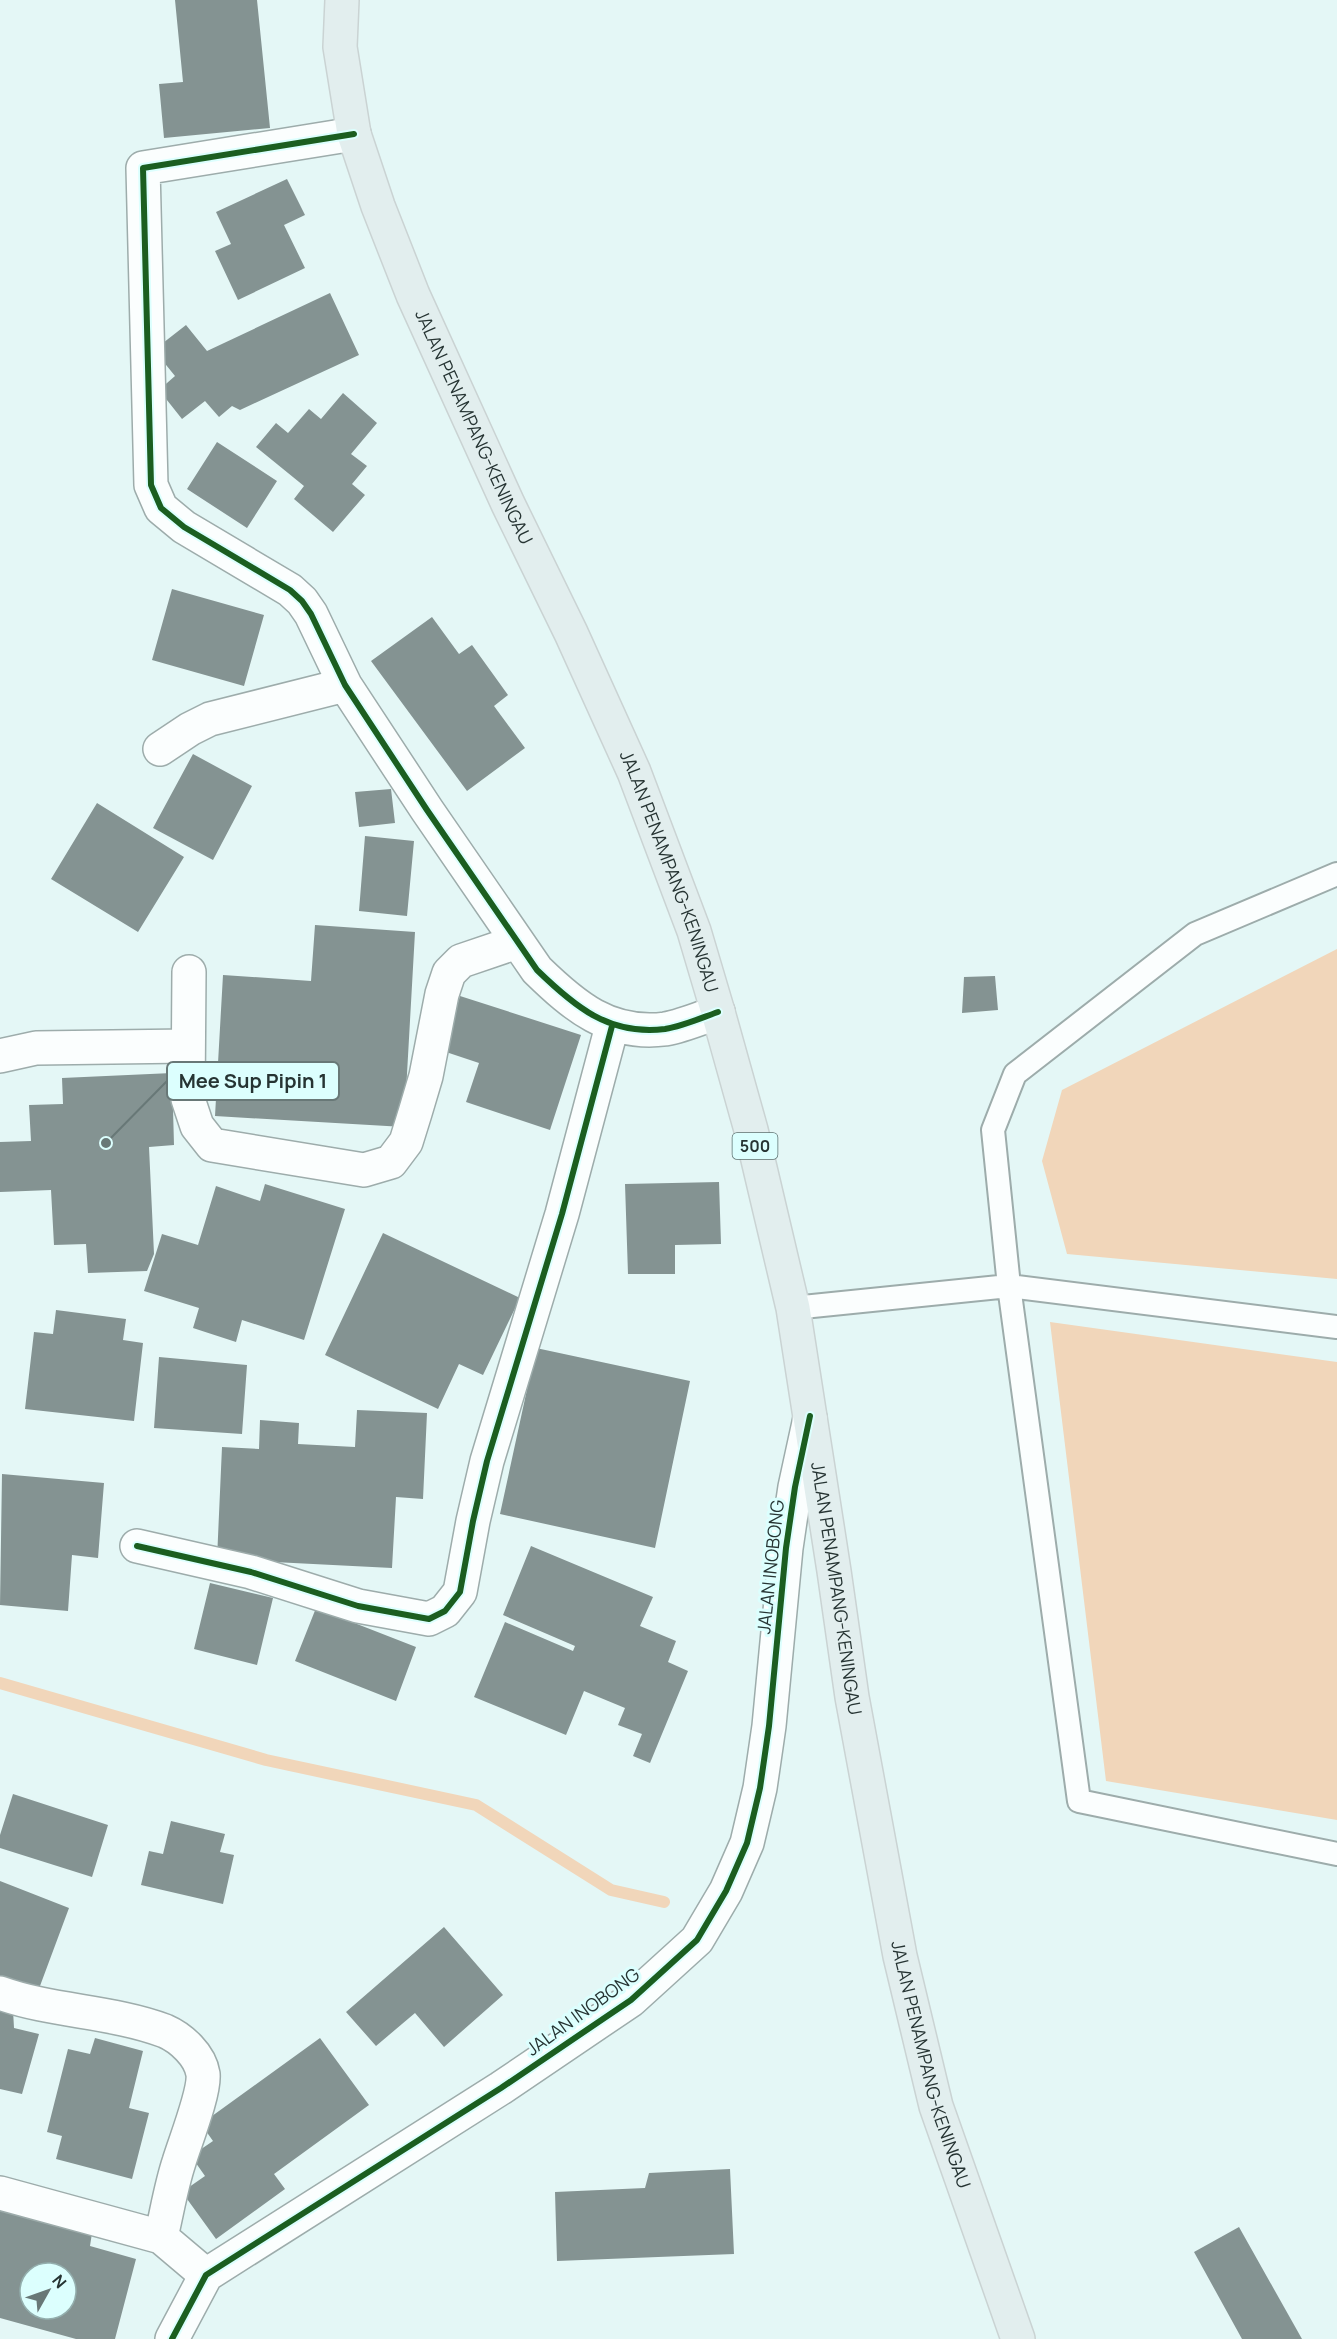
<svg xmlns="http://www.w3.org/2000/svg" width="1337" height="2339" font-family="Manrope,sans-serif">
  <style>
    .water { fill: #f1d6ba }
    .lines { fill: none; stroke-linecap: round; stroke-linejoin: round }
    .stream { stroke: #f1d6ba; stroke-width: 12 }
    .building { fill: #849392; fill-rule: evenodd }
    .lane-casing { stroke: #9dacab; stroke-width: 26 }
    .street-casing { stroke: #9dacab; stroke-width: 36 }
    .primary-casing { stroke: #cad3d3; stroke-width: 36 }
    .lane { stroke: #fbfefe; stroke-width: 22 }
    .street { stroke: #fbfefe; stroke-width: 33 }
    .primary { stroke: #e2eeee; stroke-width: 33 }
    .cycleway-casing { stroke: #dcfffe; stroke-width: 10 }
    .cycleway { stroke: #1b5e20; stroke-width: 6 }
    .labels { text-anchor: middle; stroke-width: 6; stroke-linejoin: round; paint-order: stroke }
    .shield { fill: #dcfffe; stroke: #5d7170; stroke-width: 1.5 }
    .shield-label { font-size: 16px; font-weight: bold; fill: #263433 }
    .street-label { font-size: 18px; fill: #263433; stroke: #dcfffe }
    .leader { fill: none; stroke: #687877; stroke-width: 2 }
    .callout-dot { fill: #687877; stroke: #dcfffe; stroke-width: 2 }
    .callout { fill: #dcfffe; stroke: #687877; stroke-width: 2 }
    .callout-label { font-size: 20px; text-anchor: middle; font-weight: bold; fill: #263433 }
  </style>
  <rect width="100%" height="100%" fill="#e4f7f6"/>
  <path class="water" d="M1337,949V1279L1067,1254L1042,1161L1062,1090Z
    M1050,1322L1337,1362V1820L1106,1781Z"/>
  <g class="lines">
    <path class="stream" d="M0,1683L266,1760L476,1805L611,1890L664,1902"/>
  </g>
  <path class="building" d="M175,0H257L270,128L164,138L159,84L183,82Z
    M287,179L305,215L284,225L305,268L238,300L215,251L231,244L216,212Z
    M330,293L359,355L240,410L232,406L219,417L205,401L182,419L159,390L175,376L154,350L186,325L207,351Z
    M343,393L377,423L351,454L367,466L352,484L365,495L333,532L294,499L304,486L256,447L276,423L288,433L309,409L321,419Z
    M217,442L277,481L247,528L187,489Z
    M172,589L264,615L244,686L152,660Z
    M432,617L459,654L472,645L508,695L494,706L525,748L467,791L371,661Z
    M193,754L252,786L213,860L153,828Z
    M391,789L395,823L359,827L355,792Z
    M97,803L184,857L138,932L51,879Z
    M365,836L414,841L407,916L359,911Z
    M315,925L415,932L404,1127L215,1116L223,975L311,981Z
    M995,976L998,1010L962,1013L964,977Z
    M460,996L581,1035L550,1130L466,1102L479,1063L443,1051Z
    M172,1073L174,1145L149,1147L154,1254L147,1271L88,1273L86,1244L54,1245L51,1190L0,1192V1142L31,1141L29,1105L63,1104L62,1078Z
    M719,1182L721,1244L675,1245V1274H628L625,1184Z
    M265,1184L345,1209L304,1340L242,1320L236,1342L193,1328L199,1308L144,1291L162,1234L198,1245L216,1186L260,1201Z
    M383,1233L520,1298L483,1375L459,1364L438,1409L325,1355Z
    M56,1310L126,1319L123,1340L143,1343L134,1421L25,1409L34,1332L53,1334Z
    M536,1348L690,1381L655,1548L500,1514Z
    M159,1357L247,1365L242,1434L154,1428Z
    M357,1410L427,1413L423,1499L396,1497L392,1568L217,1559L222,1447L259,1449L260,1420L299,1423L298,1444L355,1447Z
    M2,1474L104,1483L98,1558L72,1555L68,1611L0,1605Z
    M531,1546L653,1597L640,1626L676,1641L668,1662L688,1671L650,1763L633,1756L642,1734L618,1725L625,1708L584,1691L566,1735L474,1697L505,1622L573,1651L575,1646L503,1615Z
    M210,1583L273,1598L257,1665L194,1649Z
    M316,1608L416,1647L396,1701L295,1661Z
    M13,1794L108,1825L92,1877L0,1848V1835Z
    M171,1821L225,1834L220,1852L234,1855L223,1904L141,1885L149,1851L163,1854Z
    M0,1881L69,1908L37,1994L0,1980Z
    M444,1927L503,1995L444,2047L415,2013L376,2046L346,2012Z
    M0,2007L13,2010L14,2028L39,2034L22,2094L0,2089Z
    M95,2038L143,2051L129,2108L149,2113L132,2179L56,2159L62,2136L47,2132L68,2049L90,2054Z
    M320,2038L369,2105L274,2174L285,2189L216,2239L182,2192L205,2176L191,2156L213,2141L201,2124Z
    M730,2169L734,2254L557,2261L555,2192L645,2188L649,2173Z
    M0,2204L92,2233L90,2246L136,2259L115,2339H76L0,2318ZM30,2273H66V2309H30Z
    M1239,2227L1302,2339H1242L1194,2252Z"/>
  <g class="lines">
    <defs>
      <path id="lane" d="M1337,874L1195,934L1015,1074L993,1130L1009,1286L1079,1801L1337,1854
        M793,1308L1009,1286L1337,1327"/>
      <path id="street" d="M354,134L143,168L151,485L161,508L184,527L290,590L302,601L311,614L345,685L427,810L537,970C574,1006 609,1036 665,1029C683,1026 701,1018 718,1012
        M160,749L190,729L210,719L345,685
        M189,972L188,1099L197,1126L212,1145L364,1170L391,1162L406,1142L415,1113L426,1076L442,994L449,973L461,961L517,942
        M0,1056L36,1048L188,1046
        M137,1546L251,1572L358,1606L429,1619L445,1611L460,1592L473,1521L487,1461L562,1214L612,1026
        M0,1993C53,2012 112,2011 165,2031C181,2038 200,2055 203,2074C205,2092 185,2142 179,2162C171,2186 167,2212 161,2237
        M0,2193L161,2237L206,2275
        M172,2339L206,2275L501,2088L631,2000L697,1940L726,1891L747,1843L760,1788L769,1726L786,1548L795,1487L810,1418"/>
      <g id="primary">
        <path id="s1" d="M342,0L340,47L354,134L378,206L413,295L508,504L571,633L634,772L694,931L718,1012L751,1130L793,1308L834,1571L852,1697L900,1956L936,2106L1018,2339"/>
      </g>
    </defs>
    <use href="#lane" class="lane-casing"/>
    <use href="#street" class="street-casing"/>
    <use href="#primary" class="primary-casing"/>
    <use href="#lane" class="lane"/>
    <use href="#street" class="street"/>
    <use href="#primary" class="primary"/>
    <defs>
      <path id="cycleway" d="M354,134L143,168L151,485L161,508L184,527L290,590L302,601L311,614L345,685L427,810L537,970C574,1006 609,1036 665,1029C683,1026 701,1018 718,1012
        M137,1546L251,1572L358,1606L429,1619L445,1611L460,1592L473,1521L487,1461L562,1214L612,1026
        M172,2339L206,2275L501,2088L631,2000L697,1940L726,1891L747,1843L760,1788L769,1726L786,1548L795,1487L810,1416"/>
    </defs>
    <use href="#cycleway" class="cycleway-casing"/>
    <use href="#cycleway" class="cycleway"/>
  </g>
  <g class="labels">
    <rect class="shield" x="732.5" y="1133" width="45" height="26" rx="4.5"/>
    <g class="shield-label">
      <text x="755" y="1152">500</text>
    </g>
    <g class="street-label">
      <text dy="6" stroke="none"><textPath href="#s1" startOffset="452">JALAN PENAMPANG-KENINGAU</textPath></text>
      <text dy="6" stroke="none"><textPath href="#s1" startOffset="938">JALAN PENAMPANG-KENINGAU</textPath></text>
      <text transform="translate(771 1567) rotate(-84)" y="6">JALAN INOBONG</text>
      <text dy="6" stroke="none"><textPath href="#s1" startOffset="1676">JALAN PENAMPANG-KENINGAU</textPath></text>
      <text transform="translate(583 2012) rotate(-36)" y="6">JALAN INOBONG</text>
      <text dy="6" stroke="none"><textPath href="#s1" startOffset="2162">JALAN PENAMPANG-KENINGAU</textPath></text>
    </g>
  </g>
  <path class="leader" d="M106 1143L167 1081"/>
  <circle class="callout-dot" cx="106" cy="1143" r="6"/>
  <rect class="callout" x="167" y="1062" width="172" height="38" rx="6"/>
  <g class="callout-label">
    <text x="253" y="1088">Mee Sup Pipin 1</text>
  </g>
  <g transform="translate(48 2291) rotate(50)"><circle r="28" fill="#dcfffe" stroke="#93aead" stroke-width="1.5"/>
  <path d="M0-4.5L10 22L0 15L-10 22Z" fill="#687877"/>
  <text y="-9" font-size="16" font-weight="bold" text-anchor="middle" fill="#263433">N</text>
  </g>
</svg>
